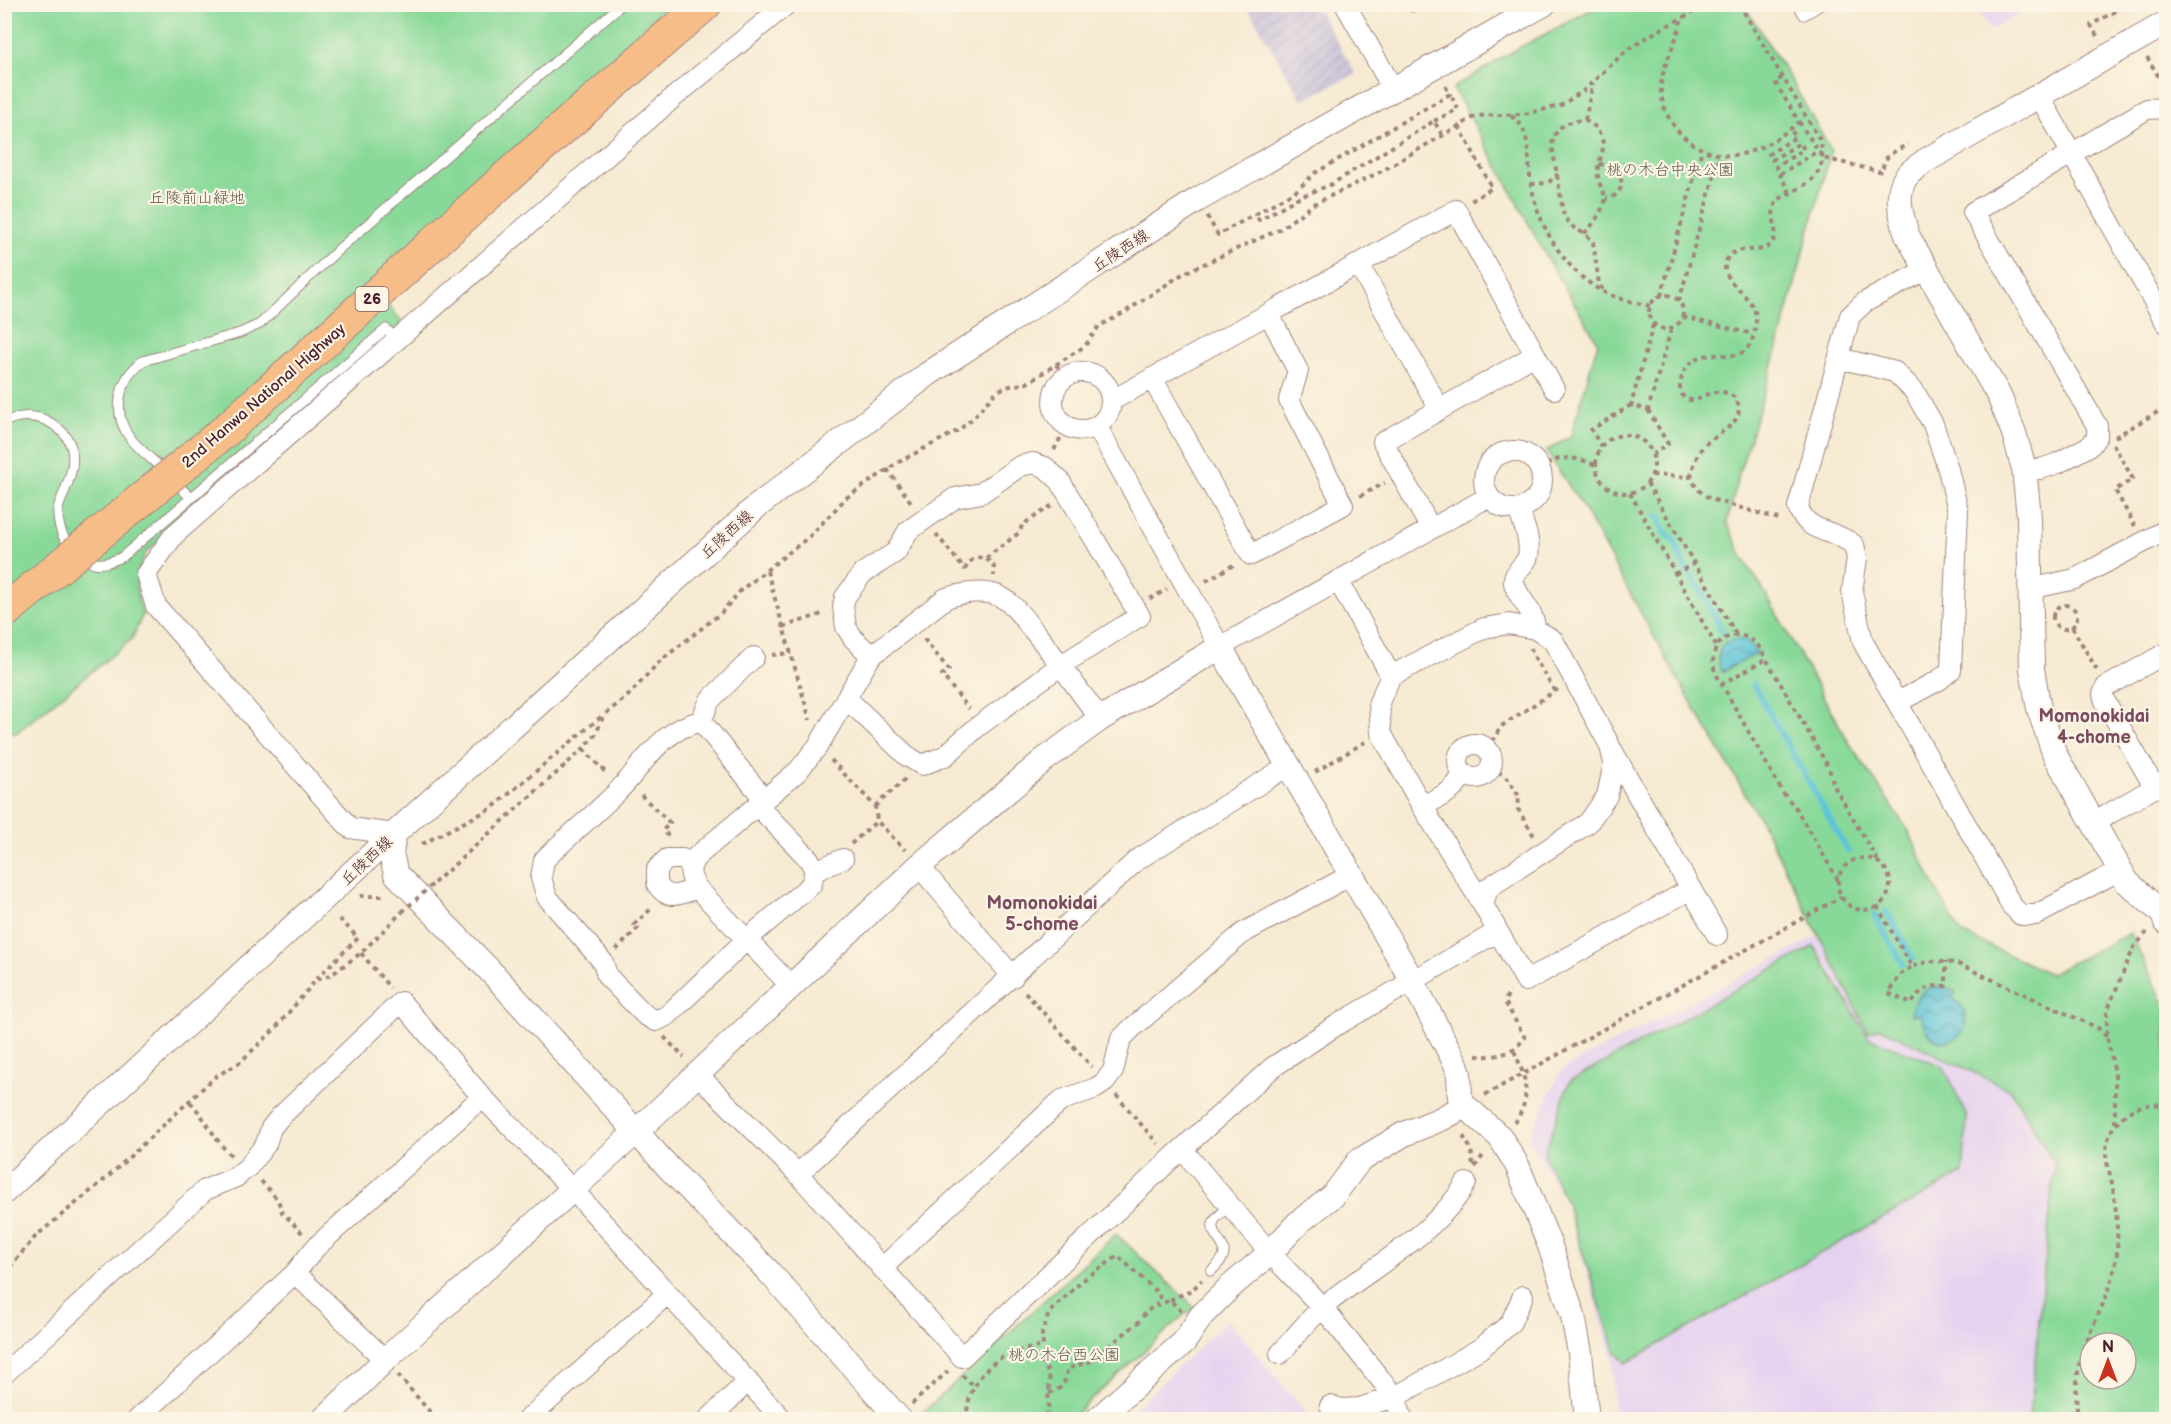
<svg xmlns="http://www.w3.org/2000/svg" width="2171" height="1424" font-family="'Balsamiq Sans','Klee One',sans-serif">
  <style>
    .built { fill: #e6d2f0 }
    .industrial { fill: url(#industrial-furrows) }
    .park { fill: #88d999; stroke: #697c62; stroke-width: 1.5; fill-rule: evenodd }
    .water { fill: url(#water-waves); stroke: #537282; stroke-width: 1.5 }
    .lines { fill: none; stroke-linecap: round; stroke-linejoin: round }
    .stream { stroke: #5cc4d8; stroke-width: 6 }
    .service-casing { stroke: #a0847e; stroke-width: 11 }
    .minor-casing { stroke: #a0847e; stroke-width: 22 }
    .tertiary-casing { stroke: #a0847e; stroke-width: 26 }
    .motorway-casing { stroke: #a0847e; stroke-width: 35 }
    .path { stroke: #a0847e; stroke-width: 4; stroke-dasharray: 4.5 4.5; stroke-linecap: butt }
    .service { stroke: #fff; stroke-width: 9 }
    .minor { stroke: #fff; stroke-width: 20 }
    .tertiary { stroke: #fff; stroke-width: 24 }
    .motorway { stroke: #f7bd88; stroke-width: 33 }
    .motorway-bridge-casing { stroke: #a0847e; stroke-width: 35; stroke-linecap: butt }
    .path-bridge { stroke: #a0847e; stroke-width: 4; stroke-dasharray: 4.5 4.5; stroke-linecap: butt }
    .motorway-bridge { stroke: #f7bd88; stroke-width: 33 }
    .labels { text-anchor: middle; stroke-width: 4.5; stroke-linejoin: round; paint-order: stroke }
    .shield { fill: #fcf5e5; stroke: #7f5f63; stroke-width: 1.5 }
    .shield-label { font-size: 15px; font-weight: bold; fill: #4a1f2b }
    .park-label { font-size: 16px; fill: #5d574c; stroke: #fcf5e5 }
    .street-label { font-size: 16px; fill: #4a1f2b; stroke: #fcf5e5 }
    .neighbourhood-label { font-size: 18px; font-weight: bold; fill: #7b4c60; stroke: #fcf5e5 }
  </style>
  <defs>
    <pattern id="industrial-furrows" width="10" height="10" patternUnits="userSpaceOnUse" patternTransform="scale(1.5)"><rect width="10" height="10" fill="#c8bfd8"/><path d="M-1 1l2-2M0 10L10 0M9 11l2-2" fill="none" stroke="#ada4ba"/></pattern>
    <pattern id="water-waves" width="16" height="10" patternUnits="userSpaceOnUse" patternTransform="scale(1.5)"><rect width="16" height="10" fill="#5cc4d8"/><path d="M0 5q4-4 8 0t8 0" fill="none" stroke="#4e9faf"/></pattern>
  </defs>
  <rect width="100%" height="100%" fill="#fcf5e5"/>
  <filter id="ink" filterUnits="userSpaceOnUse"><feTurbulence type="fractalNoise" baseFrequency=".0167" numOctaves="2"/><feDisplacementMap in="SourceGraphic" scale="12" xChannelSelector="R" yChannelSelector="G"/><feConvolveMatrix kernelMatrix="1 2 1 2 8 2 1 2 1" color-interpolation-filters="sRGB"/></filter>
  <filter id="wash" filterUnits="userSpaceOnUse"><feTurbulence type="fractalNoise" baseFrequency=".008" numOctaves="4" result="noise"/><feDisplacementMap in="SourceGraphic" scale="24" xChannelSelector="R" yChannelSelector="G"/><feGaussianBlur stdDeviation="1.35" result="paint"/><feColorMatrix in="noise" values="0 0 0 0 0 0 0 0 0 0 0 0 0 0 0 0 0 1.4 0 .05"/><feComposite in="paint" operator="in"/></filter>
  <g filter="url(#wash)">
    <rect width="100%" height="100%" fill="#f6ead2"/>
    <path class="built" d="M1976,5H2036L1990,30Z
      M1818,936L1868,1031L1880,1028L2011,1090L2055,1164L2028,1419H1614L1612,1355L1565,1200L1528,1139L1561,1070Z
      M1228,1320L1310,1417L1307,1420L1123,1419Z"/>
    <path class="industrial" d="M1246,5H1315L1356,74L1302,100Z"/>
    <path class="park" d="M4,5H667L548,118L508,159L370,283L403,323L147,551C135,574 133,589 143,614L132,639L16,733L4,732Z
      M1600,5H1744L1792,82L1831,151L1775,357L1738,477L1727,523L1743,558L1764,591L1848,741L1908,830L1934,885L1961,933L2050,974L2130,933L2166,1008V1419H2029L2055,1164L2011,1090L1881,1028L1868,1032L1760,819L1678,680L1579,501L1546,451L1571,436L1598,342L1549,262L1501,172L1453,88L1515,50ZM2090,1343H2126V1379H2090Z
      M1814,946L1869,1038L1943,1066L1967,1116L1963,1173L1626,1363L1616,1353L1565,1200L1544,1155L1569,1082Z
      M1116,1234L1196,1309L1185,1314L1070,1419L918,1420L917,1418Z"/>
    <path class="water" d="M1736,639L1747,641L1758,653L1722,672C1714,657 1719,642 1736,639Z
      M1933,987H1944L1956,992L1952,998C1965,1007 1969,1017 1963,1032C1943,1052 1926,1039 1921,1015H1911C1913,1001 1919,991 1933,987Z"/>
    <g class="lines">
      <path class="stream" d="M1657,516L1660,518C1660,530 1667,534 1674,541C1679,547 1680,557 1683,563C1686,570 1694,576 1694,583L1701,590L1711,611L1716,616L1719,628L1723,632
        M1753,684L1848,851
        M1886,911L1913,959
        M1875,916L1903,964"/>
    </g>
  </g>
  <g filter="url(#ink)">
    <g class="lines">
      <defs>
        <path id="service" d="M1411,4L1412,7L1417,4
          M1797,4L1804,15L1823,4
          M4,423C15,415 33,415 45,420C77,435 78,460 65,490C63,497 58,504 58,511C57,532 70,555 91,562C101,566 113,561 122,557L191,498
          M165,472C154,461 141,451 131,439C111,414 118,379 143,361L240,333L260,324L339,249L622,4
          M174,481L191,498L386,329L397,340
          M1211,1271C1241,1246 1210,1242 1213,1224C1215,1216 1225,1211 1230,1206"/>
        <path id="minor" d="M1345,4L1393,89
          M2040,97L2166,323
          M1359,265L1439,408
          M1927,269L1865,302L1850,316L1798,507C1808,535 1833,528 1854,545L1857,558L1852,592L1863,642L2012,906L2021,915H2036L2120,870
          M1839,358L1895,372L1914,391L1933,424L1948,469L1958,511L1951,670L1939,680L1898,702
          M1053 401a29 29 0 1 1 58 0a29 29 0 1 1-58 0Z
          M1152,378L1251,555L1343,505L1289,400L1298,371L1269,314
          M1111,401L1456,210L1554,389
          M1097,427L1220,647L1488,497
          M1484 480a29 29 0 1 1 58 0a29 29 0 1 1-58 0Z
          M2024,469H2041L2058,463L2091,445L2097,436V426L1973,212L2147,109L2166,108
          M1518,509C1523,522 1533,545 1527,559C1523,566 1512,574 1514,583C1518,600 1535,610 1535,629
          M1431,529L1383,442L1535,355
          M1339,582L1391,676L1379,702L1381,733L1422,806L1483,905
          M2030,589L2075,579L2166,530
          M1391,676L1484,628L1509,624L1535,629L1553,640L1610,746L1614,763L1607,796L1588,823L1488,888L1483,905L1526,981L1691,889
          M846,698L907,756L922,765L945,756L976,728L1061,665L1140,616L1060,481L1045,467L1033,463L1020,466L981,493L955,498L908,531L896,552L863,573L845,597L843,607L846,627L853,638L871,656
          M701,721L710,700L754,657
          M1458 761a17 17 0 1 1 34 0a17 17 0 1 1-34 0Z
          M1612,750L1717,935
          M2155,788L2105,701L2103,694L2106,687L2166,653
          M757,805L809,859L815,871L811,885L746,940L668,1015L656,1021L645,1015L607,976L603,962L547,897L541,878L544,860C567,837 592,817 615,794C644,766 658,731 701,721L764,799
          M1422,806C1439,797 1458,792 1462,772
          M2093,823L2164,782
          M394,834L350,828L156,606L146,574L174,535L674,97L787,4
          M691,864L682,859H667L657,869V884C668,902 681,894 697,888
          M919,866L1013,977
          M815,871L843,859
          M791,986L697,888C689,876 688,869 696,857L798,771L818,746L871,656L946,598C962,593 986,589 1001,597C1014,604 1024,619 1033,630C1057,659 1078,689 1100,719
          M698,1075L798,1174L962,1357L1171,1159L1273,1067L1337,1025L1497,932
          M1182,1149L1270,1253L1322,1307L1395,1397L1403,1420
          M798,1174L1137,860L1288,766
          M882,1268L1053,1108L1062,1100L1096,1088L1105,1082L1113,1071L1121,1039L1132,1028L1243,933L1351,875
          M295,1273L385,1360
          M1280,1354C1294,1338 1308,1320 1324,1306C1368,1269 1437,1234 1466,1183
          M4,1374L205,1190L236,1177L248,1167L266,1144L271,1128L280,1117L401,1002L482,1097L573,1190L783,1420
          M1330,1406L1342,1409L1359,1408L1395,1397L1445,1369L1481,1348L1510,1324L1523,1296
          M137,1420L295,1273L316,1247L482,1097
          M527,1420L667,1294
          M708,1420L748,1381"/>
        <path id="tertiary" d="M2166,23L1925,161C1919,166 1910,171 1906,177C1894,195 1902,217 1907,235L1999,396L2014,433L2024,469L2029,517L2032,669L2039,709L2055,755L2127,882L2162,913L2166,922
          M394,834L391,854L396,874L495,976L669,1168L769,1272L900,1420
          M4,1192L394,834L755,508L928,374L1197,200L1544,4
          M323,1420L385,1360L637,1131L919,866L1044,760L1100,719L1220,647L1412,980L1456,1064L1459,1074L1460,1098L1465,1106L1500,1137L1517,1165L1550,1246L1573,1316L1580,1353L1587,1420
          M1097,1420L1184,1342L1202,1315L1229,1288L1270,1253L1299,1222L1333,1196L1359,1161L1404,1134L1441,1119L1465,1106"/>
        <path id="motorway" d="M225,431L519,166L705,4"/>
      </defs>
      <use href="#service" class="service-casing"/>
      <use href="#minor" class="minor-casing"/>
      <use href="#tertiary" class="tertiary-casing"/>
      <use href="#motorway" class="motorway-casing"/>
      <path class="path" d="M1681,20C1677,45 1660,67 1661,91C1664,131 1703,162 1742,154C1763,149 1783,135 1799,122L1775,82L1783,77
        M2097,36L2091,25L2128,4
        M2147,57L2166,89
        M1511,116C1533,129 1527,161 1531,183C1537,225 1565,271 1602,291C1616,299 1634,302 1650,306
        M1585,120L1593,83
        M1434,121L1458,109L1450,94
        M1799,122L1823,158L1882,172C1884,154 1893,153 1908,144
        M1459,126L1492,188L1471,201
        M1442,135L1434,121L1330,185L1297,198L1259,220L1255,214L1297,190L1315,173L1450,94L1444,84
        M1599,164C1628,167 1627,197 1606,198
        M1780,174L1818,151
        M1531,184L1548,183L1558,174
        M1790,193L1776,167L1804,149L1800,143L1772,160L1769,154L1796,137L1790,129
        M1207,216L1218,235L1255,214
        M1584,233C1593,227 1603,209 1606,198L1599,182L1597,171L1604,145L1597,128L1585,120C1566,121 1555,126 1552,145L1564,217L1575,229L1584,233L1593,242L1599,284L1605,293
        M1649 312a17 17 0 1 1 34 0a17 17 0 1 1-34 0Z
        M1661,296L1702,149
        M1679,301L1720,155
        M1683,317L1753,334
        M1653,325L1631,405L1648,410L1671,330
        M1056,364L1064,378
        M1648,410L1668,444L1653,454
        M1596 464a29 29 0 1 1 58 0a29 29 0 1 1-58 0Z
        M2115,437L2166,407
        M2113,444L2133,479L2115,490L2135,526
        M1602,447L1591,430L1631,405
        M1054,450L1067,426
        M887,469L913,505
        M1541,471C1555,453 1577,457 1595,465
        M1652,475L1691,477C1696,488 1701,494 1711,499L1782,520
        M1691,477C1693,467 1696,456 1702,448C1713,434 1744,426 1738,404C1735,392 1718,389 1708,394C1702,396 1699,401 1691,400C1674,398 1680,376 1687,367C1712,336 1750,382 1756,321C1759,296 1715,282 1727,259C1737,242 1762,257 1772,243C1781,231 1768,215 1776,203C1779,198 1785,196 1791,193C1815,180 1828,170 1820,140L1739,4
        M1647,483L1737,636
        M1630,493L1716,646
        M1360,496L1385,483
        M936,534L965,570
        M986,558L1020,532L1022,525L1053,505
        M965,570C970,555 986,553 994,567V576
        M767,571L810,720
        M1675,574L1695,563
        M1206,581L1235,564
        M1150,599L1167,589
        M2053 617a12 12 0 1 1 24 0a12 12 0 1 1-24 0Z
        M783,627L825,613
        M2072,627L2097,670
        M924,639L949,670L942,675L969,709
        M1531,648C1532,657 1550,681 1555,692
        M772,655L791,653
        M1721,684L1767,659
        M583,749L607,774
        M1487,749C1494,741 1496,733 1503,725L1558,689
        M831,760L875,806L877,821L905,850
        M1490,768L1498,771L1508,779L1519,796L1518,809L1534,836
        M1315,772L1365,742
        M641,795L670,823L663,830L671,839
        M875,806L908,777
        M422,844L492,808L603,715
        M851,844L877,821
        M1838 884a26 26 0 1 1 52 0a26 26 0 1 1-52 0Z
        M1838,880L1795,807L1783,793L1715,672C1705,639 1740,622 1760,648L1829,768L1834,786L1879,863
        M434,883L583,749L596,734L604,715L630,694L659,662L721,613L741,590L810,536L846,498L897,463L959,430L973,418L995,393L1005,387L1027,383L1085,346L1099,326L1122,314L1184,273L1280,229L1314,204L1380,172L1476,116L1524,114L1560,106L1583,91L1626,51L1657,31L1709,4
        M360,896H386
        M1877,906L1912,967L1929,961L1956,963L2098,1028L2107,1037
        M616,950L638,928L634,925L653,907
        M361,953L390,988
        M1911,967L1901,974L1888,993L1912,1004C1919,989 1930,985 1946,986V961
        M316,979L358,938L337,916
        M1025,992L1092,1067
        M664,1037L684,1057
        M1514,1051C1526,1077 1532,1096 1515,1123
        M1476,1056C1499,1057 1510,1055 1525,1038L1505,1002L1508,993L1510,991
        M1116,1095L1158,1144
        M1485,1095L1841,897
        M190,1102C207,1119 214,1141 233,1157
        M2115,1123V1073L2107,1037V1011L2134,947L2147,932
        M1463,1136L1471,1149L1473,1165
        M1475,1167L1484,1154
        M261,1181L278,1200L282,1212L303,1234
        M4,1274L36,1236L109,1176L216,1076L238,1064L274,1030L316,980L331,975L361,953L402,912
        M1170,1300L1192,1290L1202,1280
        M1017,1351L1043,1346L1042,1333L1049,1313L1083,1280L1118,1256L1159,1294L1160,1300L1156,1306
        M398,1375L437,1420
        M962,1375L973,1386
        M1049,1393C1062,1389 1066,1384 1067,1369L1091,1361L1141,1320L1146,1311L1170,1300L1181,1311
        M912,1404L948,1371
        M968,1420C960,1385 1013,1328 1042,1363C1049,1371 1051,1379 1049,1389C1047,1403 1052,1407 1043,1420
        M2078,1420C2075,1395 2076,1371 2084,1347C2096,1316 2115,1286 2117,1252C2118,1230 2116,1204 2112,1183C2108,1165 2102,1153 2110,1134C2114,1123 2127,1111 2139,1107C2147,1104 2158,1105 2166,1104"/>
      <use href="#service" class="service"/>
      <use href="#minor" class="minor"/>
      <use href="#tertiary" class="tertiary"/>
      <use href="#motorway" class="motorway"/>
      <defs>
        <path id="motorway-bridge" d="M4,612L225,431"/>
      </defs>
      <use href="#motorway-bridge" class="motorway-bridge-casing"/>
      <path class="path-bridge" d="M402,912L433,884"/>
      <use href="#motorway-bridge" class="motorway-bridge"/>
    </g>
  </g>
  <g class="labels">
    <rect class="shield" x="355.5" y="287" width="33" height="24" rx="4.5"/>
    <g class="shield-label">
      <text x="372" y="304">26</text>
    </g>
    <g class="park-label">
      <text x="1670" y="175">桃の木台中央公園</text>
      <text x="197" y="203">丘陵前山緑地</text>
      <text x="1064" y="1360">桃の木台西公園</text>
    </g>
    <g class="street-label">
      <text transform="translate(1120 250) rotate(-33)" y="6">丘陵西線</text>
      <text transform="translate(263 395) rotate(-41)" y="6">2nd Hanwa National Highway</text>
      <text transform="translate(726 534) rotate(-42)" y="6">丘陵西線</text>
      <text transform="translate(366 860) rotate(-43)" y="6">丘陵西線</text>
    </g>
    <g class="neighbourhood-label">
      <text x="2094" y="722">Momonokidai<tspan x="2094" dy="21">4-chome</tspan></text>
      <text x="1042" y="909">Momonokidai<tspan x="1042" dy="21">5-chome</tspan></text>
    </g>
  </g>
  <rect width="2171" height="1424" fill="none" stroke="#fcf5e5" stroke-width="24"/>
  <g transform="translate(2108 1361)"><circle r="28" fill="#fcf5e5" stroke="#b59f9b" stroke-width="1.5"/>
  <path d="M0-4.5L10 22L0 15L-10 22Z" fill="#c8321e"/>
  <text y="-9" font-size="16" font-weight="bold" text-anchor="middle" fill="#4a1f2b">N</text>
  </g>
</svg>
